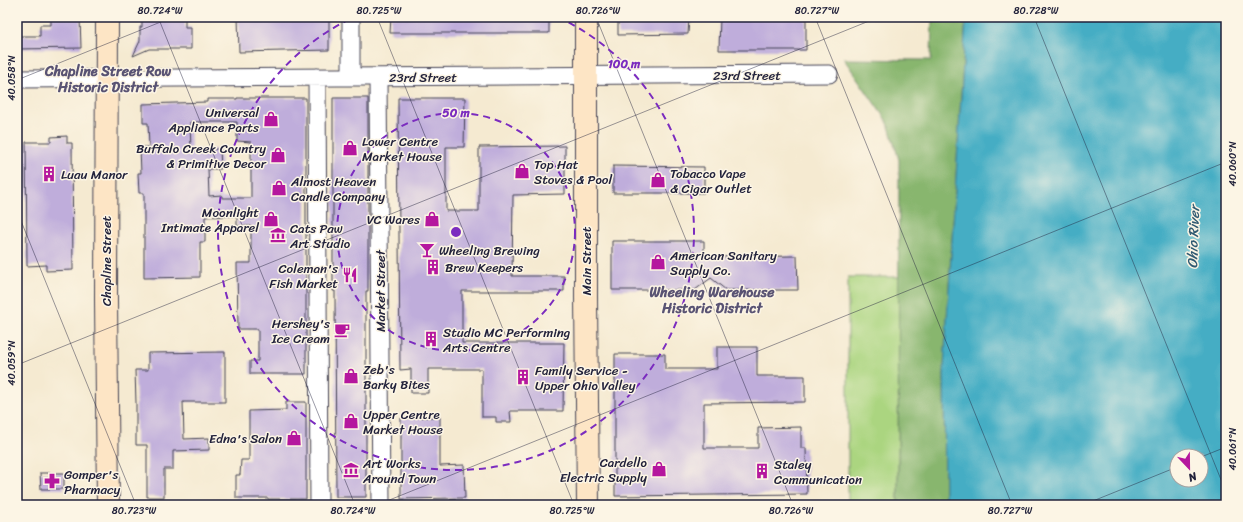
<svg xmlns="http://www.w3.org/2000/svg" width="1243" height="522" font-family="Sriracha,sans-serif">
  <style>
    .green { fill: #abd580; stroke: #667c5e }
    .forest { fill: #88b66e; stroke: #556c54 }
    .water { fill: #45adc4; stroke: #346880; fill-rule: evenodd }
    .building { fill: #bfaddb; fill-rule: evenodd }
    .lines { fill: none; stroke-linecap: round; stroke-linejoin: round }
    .street-casing { stroke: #424052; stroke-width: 19 }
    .secondary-casing { stroke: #424052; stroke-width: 24 }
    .street { stroke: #fff; stroke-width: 17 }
    .secondary { stroke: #fde5c5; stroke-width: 22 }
    .ticks { fill: none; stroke: #22223b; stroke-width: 1; stroke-opacity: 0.45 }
    .ring { fill: none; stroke: #7b2cbf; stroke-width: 2; stroke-dasharray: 7 5 }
    .labels { text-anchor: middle; stroke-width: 3; stroke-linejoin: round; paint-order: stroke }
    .street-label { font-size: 13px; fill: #22223b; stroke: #fcf5e5 }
    .poi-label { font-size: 13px; fill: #22223b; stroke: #fcf5e5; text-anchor: start }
    .neighbourhood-label { font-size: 14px; font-weight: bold; fill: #595373; stroke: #fcf5e5 }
    .water-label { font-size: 14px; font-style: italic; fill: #305a72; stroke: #fcf5e5 }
    .centre { fill: #7b2cbf; stroke: #fcf5e5; stroke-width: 2 }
    .ring-label { font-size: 12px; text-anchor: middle; font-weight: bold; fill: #7b2cbf; stroke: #fcf5e5; stroke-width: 3; stroke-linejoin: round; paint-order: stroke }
    .neatline { fill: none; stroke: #22223b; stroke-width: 1.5 }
    .ticks-label { font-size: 10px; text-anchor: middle; fill: #22223b }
  </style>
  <rect width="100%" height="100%" fill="#fcf5e5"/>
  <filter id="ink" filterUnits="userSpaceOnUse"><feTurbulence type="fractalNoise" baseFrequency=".025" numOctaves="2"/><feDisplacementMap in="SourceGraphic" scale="8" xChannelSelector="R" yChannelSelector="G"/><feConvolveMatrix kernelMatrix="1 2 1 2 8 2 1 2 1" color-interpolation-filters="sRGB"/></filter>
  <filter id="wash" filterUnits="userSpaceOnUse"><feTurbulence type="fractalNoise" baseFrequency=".012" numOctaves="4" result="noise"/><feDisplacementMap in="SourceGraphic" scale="16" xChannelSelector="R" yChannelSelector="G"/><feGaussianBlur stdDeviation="0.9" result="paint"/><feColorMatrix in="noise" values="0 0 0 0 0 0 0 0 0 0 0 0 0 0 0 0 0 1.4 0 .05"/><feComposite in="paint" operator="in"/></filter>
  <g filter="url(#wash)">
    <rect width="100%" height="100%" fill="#f5ead1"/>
    <path class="green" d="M848,277H899L898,505H848Z"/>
    <path class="forest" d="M932,17H966L944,367L945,505H898L899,160L888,123L844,59L931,60Z"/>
    <path class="water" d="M966,17H1226V505H945L944,367ZM1177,456H1201V480H1177Z"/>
    <g id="blocks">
      <path class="building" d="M51,17H80L81,48L17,49V36H40V25H51Z
        M142,17H185V27H191V49H149L133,56L140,41V27H142Z
        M238,17H329V50L239,52Z
        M391,17H549V33H390Z
        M618,17H689L688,34L618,35Z
        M720,17H806V50H719Z
        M237,98H306V374H250V361H258V329H238L237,263H251V226H237V216L205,217V242H200V277L144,278V193H139L138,173H141L140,147H149L148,123H143V104L207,102V99H237ZM190,122H237V141L251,142V198H222V195L209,196L208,169H221L220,149L191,150Z
        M333,98H368V291H366V497H336L335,291H333Z
        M398,98H465L464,147H446V211H479V147L565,146V194L513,195L512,276H564V291H462V343H564L563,411H510L511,422H496V417H482V369H428V393H411V369L400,370Z
        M67,136V143H72L73,270L46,271V265L27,266L26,142H51V137Z
        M613,166L704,167V193H613Z
        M612,241H704V257L797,256L798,290H726L711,278L695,290H612Z
        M717,347H757V376H805V402L704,403V448H758V428L801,427V448H806L807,494L615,496V354H665V369H717Z
        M225,352V402H183L184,439L209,438V450L173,451V469H164V497H147V445H136V403L135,370H148V353Z
        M286,402H306V499H268V498H236V475H240L241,460H249V411L286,410Z
        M440,417V466L464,465L465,498L401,499V418Z
        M40,473H64V489H41Z"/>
    </g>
  </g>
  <g filter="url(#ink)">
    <use href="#blocks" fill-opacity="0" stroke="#424052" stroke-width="1"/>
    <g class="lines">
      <defs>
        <path id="street" d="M351,17V77
          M317,77L319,505
          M378,77L381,505
          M17,79L829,74"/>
        <path id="secondary" d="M107,17L106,300L108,505
          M586,17V297L588,505"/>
      </defs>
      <use href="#street" class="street-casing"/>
      <use href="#secondary" class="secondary-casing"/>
      <use href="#street" class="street"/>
      <use href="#secondary" class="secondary"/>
    </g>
  </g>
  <path class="ticks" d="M158,17L355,505M377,17L574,505M596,17L793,505M815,17L1012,505M1034,17L1226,492M17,80L173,17M17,211L136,505M17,365L879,17M1201,457L1226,447M377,505L1226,162M1083,505L1177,467"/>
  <g class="ring">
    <circle cx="456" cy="232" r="119"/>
    <path d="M558 17A238 238 0 1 1 354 17"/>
  </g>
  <defs>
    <symbol id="shop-bare" viewBox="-9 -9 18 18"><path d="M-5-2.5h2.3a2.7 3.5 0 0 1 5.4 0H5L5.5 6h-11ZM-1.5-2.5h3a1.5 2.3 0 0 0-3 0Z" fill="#b5179e" stroke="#fcf5e5" stroke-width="2.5" paint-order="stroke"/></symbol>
    <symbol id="building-bare" viewBox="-9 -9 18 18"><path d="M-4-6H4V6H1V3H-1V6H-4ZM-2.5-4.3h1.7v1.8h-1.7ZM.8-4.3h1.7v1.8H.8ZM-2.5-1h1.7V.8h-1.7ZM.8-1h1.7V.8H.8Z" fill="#b5179e" stroke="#fcf5e5" stroke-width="2.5" paint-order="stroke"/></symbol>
    <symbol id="museum-bare" viewBox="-9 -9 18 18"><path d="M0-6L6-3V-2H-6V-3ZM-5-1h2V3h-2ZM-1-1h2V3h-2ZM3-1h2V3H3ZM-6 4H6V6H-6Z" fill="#b5179e" stroke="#fcf5e5" stroke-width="2.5" paint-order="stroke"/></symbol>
    <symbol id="bar-bare" viewBox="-9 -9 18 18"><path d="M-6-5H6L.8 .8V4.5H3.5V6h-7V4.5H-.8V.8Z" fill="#b5179e" stroke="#fcf5e5" stroke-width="2.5" paint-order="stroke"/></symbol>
    <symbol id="restaurant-bare" viewBox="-9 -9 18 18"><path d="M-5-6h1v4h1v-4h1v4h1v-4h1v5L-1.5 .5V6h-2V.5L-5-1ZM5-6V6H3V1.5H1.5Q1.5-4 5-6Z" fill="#b5179e" stroke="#fcf5e5" stroke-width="2.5" paint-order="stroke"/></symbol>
    <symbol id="cafe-bare" viewBox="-9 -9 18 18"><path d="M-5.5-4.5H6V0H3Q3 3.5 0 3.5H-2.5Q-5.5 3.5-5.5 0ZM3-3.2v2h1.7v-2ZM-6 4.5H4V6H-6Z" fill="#b5179e" stroke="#fcf5e5" stroke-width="2.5" paint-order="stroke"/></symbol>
    <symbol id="pharmacy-bare" viewBox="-9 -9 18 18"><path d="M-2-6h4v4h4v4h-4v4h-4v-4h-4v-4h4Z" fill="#b5179e" stroke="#fcf5e5" stroke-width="2.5" paint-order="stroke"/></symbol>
  </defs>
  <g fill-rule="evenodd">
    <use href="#shop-bare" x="260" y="108" width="22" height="22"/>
    <use href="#shop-bare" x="339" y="137" width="22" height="22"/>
    <use href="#shop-bare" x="267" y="144" width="22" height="22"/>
    <use href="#shop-bare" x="511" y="160" width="22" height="22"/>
    <use href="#building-bare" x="38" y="163" width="22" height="22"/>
    <use href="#shop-bare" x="647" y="169" width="22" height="22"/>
    <use href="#shop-bare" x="268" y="177" width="22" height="22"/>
    <use href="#shop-bare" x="260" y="208" width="22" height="22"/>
    <use href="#shop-bare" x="421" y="208" width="22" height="22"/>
    <use href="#museum-bare" x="267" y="224" width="22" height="22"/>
    <use href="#bar-bare" x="416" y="239" width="22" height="22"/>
    <use href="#shop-bare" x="647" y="251" width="22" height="22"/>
    <use href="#building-bare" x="422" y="256" width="22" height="22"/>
    <use href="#restaurant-bare" x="339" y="264" width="22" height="22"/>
    <use href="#cafe-bare" x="331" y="319" width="22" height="22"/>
    <use href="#building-bare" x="420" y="328" width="22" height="22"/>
    <use href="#shop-bare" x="340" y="365" width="22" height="22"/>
    <use href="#building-bare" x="512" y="366" width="22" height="22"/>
    <use href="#shop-bare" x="340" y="410" width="22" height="22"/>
    <use href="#shop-bare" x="283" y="427" width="22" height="22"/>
    <use href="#shop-bare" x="648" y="458" width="22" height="22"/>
    <use href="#museum-bare" x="340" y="459" width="22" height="22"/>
    <use href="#building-bare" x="751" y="460" width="22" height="22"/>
    <use href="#pharmacy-bare" x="41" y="470" width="22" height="22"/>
  </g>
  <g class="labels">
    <g class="street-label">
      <text x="747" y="80">23rd Street</text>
      <text x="423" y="82">23rd Street</text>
      <text transform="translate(106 261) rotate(-90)" y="5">Chapline Street</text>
      <text transform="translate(586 261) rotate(-90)" y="5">Main Street</text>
      <text transform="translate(380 291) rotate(-90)" y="5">Market Street</text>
    </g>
    <g class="poi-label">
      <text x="259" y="117" text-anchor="end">Universal<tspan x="259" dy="15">Appliance Parts</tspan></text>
      <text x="362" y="146">Lower Centre<tspan x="362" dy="15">Market House</tspan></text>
      <text x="266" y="153" text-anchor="end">Buffalo Creek Country<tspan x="266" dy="15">&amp; Primitive Decor</tspan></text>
      <text x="534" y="169">Top Hat<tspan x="534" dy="15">Stoves &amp; Pool</tspan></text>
      <text x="670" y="178">Tobacco Vape<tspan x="670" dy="15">&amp; Cigar Outlet</tspan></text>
      <text x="61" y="179">Luau Manor</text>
      <text x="291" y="186">Almost Heaven<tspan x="291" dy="15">Candle Company</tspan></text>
      <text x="259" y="217" text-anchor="end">Moonlight<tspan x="259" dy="15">Intimate Apparel</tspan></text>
      <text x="420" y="224" text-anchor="end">VC Wares</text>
      <text x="290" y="233">Cats Paw<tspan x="290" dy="15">Art Studio</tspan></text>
      <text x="439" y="255">Wheeling Brewing</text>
      <text x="670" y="260">American Sanitary<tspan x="670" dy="15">Supply Co.</tspan></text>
      <text x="445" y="272">Brew Keepers</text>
      <text x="338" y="273" text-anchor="end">Coleman's<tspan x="338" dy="15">Fish Market</tspan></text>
      <text x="330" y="328" text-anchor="end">Hershey's<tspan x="330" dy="15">Ice Cream</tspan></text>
      <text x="443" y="337">Studio MC Performing<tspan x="443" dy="15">Arts Centre</tspan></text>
      <text x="363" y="374">Zeb's<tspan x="363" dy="15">Barky Bites</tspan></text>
      <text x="535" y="375">Family Service -<tspan x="535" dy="15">Upper Ohio Valley</tspan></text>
      <text x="363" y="419">Upper Centre<tspan x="363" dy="15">Market House</tspan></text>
      <text x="282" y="443" text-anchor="end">Edna's Salon</text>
      <text x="647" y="467" text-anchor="end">Cardello<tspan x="647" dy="15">Electric Supply</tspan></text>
      <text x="363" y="468">Art Works<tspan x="363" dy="15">Around Town</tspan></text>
      <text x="774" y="469">Staley<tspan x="774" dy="15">Communication</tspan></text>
      <text x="64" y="479">Gomper's<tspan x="64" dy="15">Pharmacy</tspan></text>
    </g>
    <g class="neighbourhood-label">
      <text x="108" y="76">Chapline Street Row<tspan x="108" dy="16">Historic District</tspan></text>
      <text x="712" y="297">Wheeling Warehouse<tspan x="712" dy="16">Historic District</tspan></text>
    </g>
    <g class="water-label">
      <text transform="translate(1193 237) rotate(-88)" y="5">Ohio River</text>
    </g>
  </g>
  <circle cx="456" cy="232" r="6" class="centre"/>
  <g class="ring-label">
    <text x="624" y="68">100 m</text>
    <text x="456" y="117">50 m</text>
  </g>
  <rect width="1243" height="522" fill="none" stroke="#fcf5e5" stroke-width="44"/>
  <g transform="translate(1189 468) rotate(158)"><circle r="19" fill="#fcf5e5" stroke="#a5a1a1"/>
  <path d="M0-3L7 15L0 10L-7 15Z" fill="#b5179e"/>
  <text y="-6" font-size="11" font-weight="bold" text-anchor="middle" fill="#22223b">N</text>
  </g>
  <rect x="22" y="22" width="1199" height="478" class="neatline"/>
  <g class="ticks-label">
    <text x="160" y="14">80.724°W</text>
    <text x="379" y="14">80.725°W</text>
    <text x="598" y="14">80.726°W</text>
    <text x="817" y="14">80.727°W</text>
    <text x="1036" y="14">80.728°W</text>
    <text transform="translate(11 78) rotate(-90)" y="4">40.058°N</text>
    <text transform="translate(1232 164) rotate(-90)" y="4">40.060°N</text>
    <text transform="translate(11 363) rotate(-90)" y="4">40.059°N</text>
    <text transform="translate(1232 449) rotate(-90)" y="4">40.061°N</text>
    <text x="134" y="514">80.723°W</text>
    <text x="353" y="514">80.724°W</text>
    <text x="572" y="514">80.725°W</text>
    <text x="791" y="514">80.726°W</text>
    <text x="1010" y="514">80.727°W</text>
  </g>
</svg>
